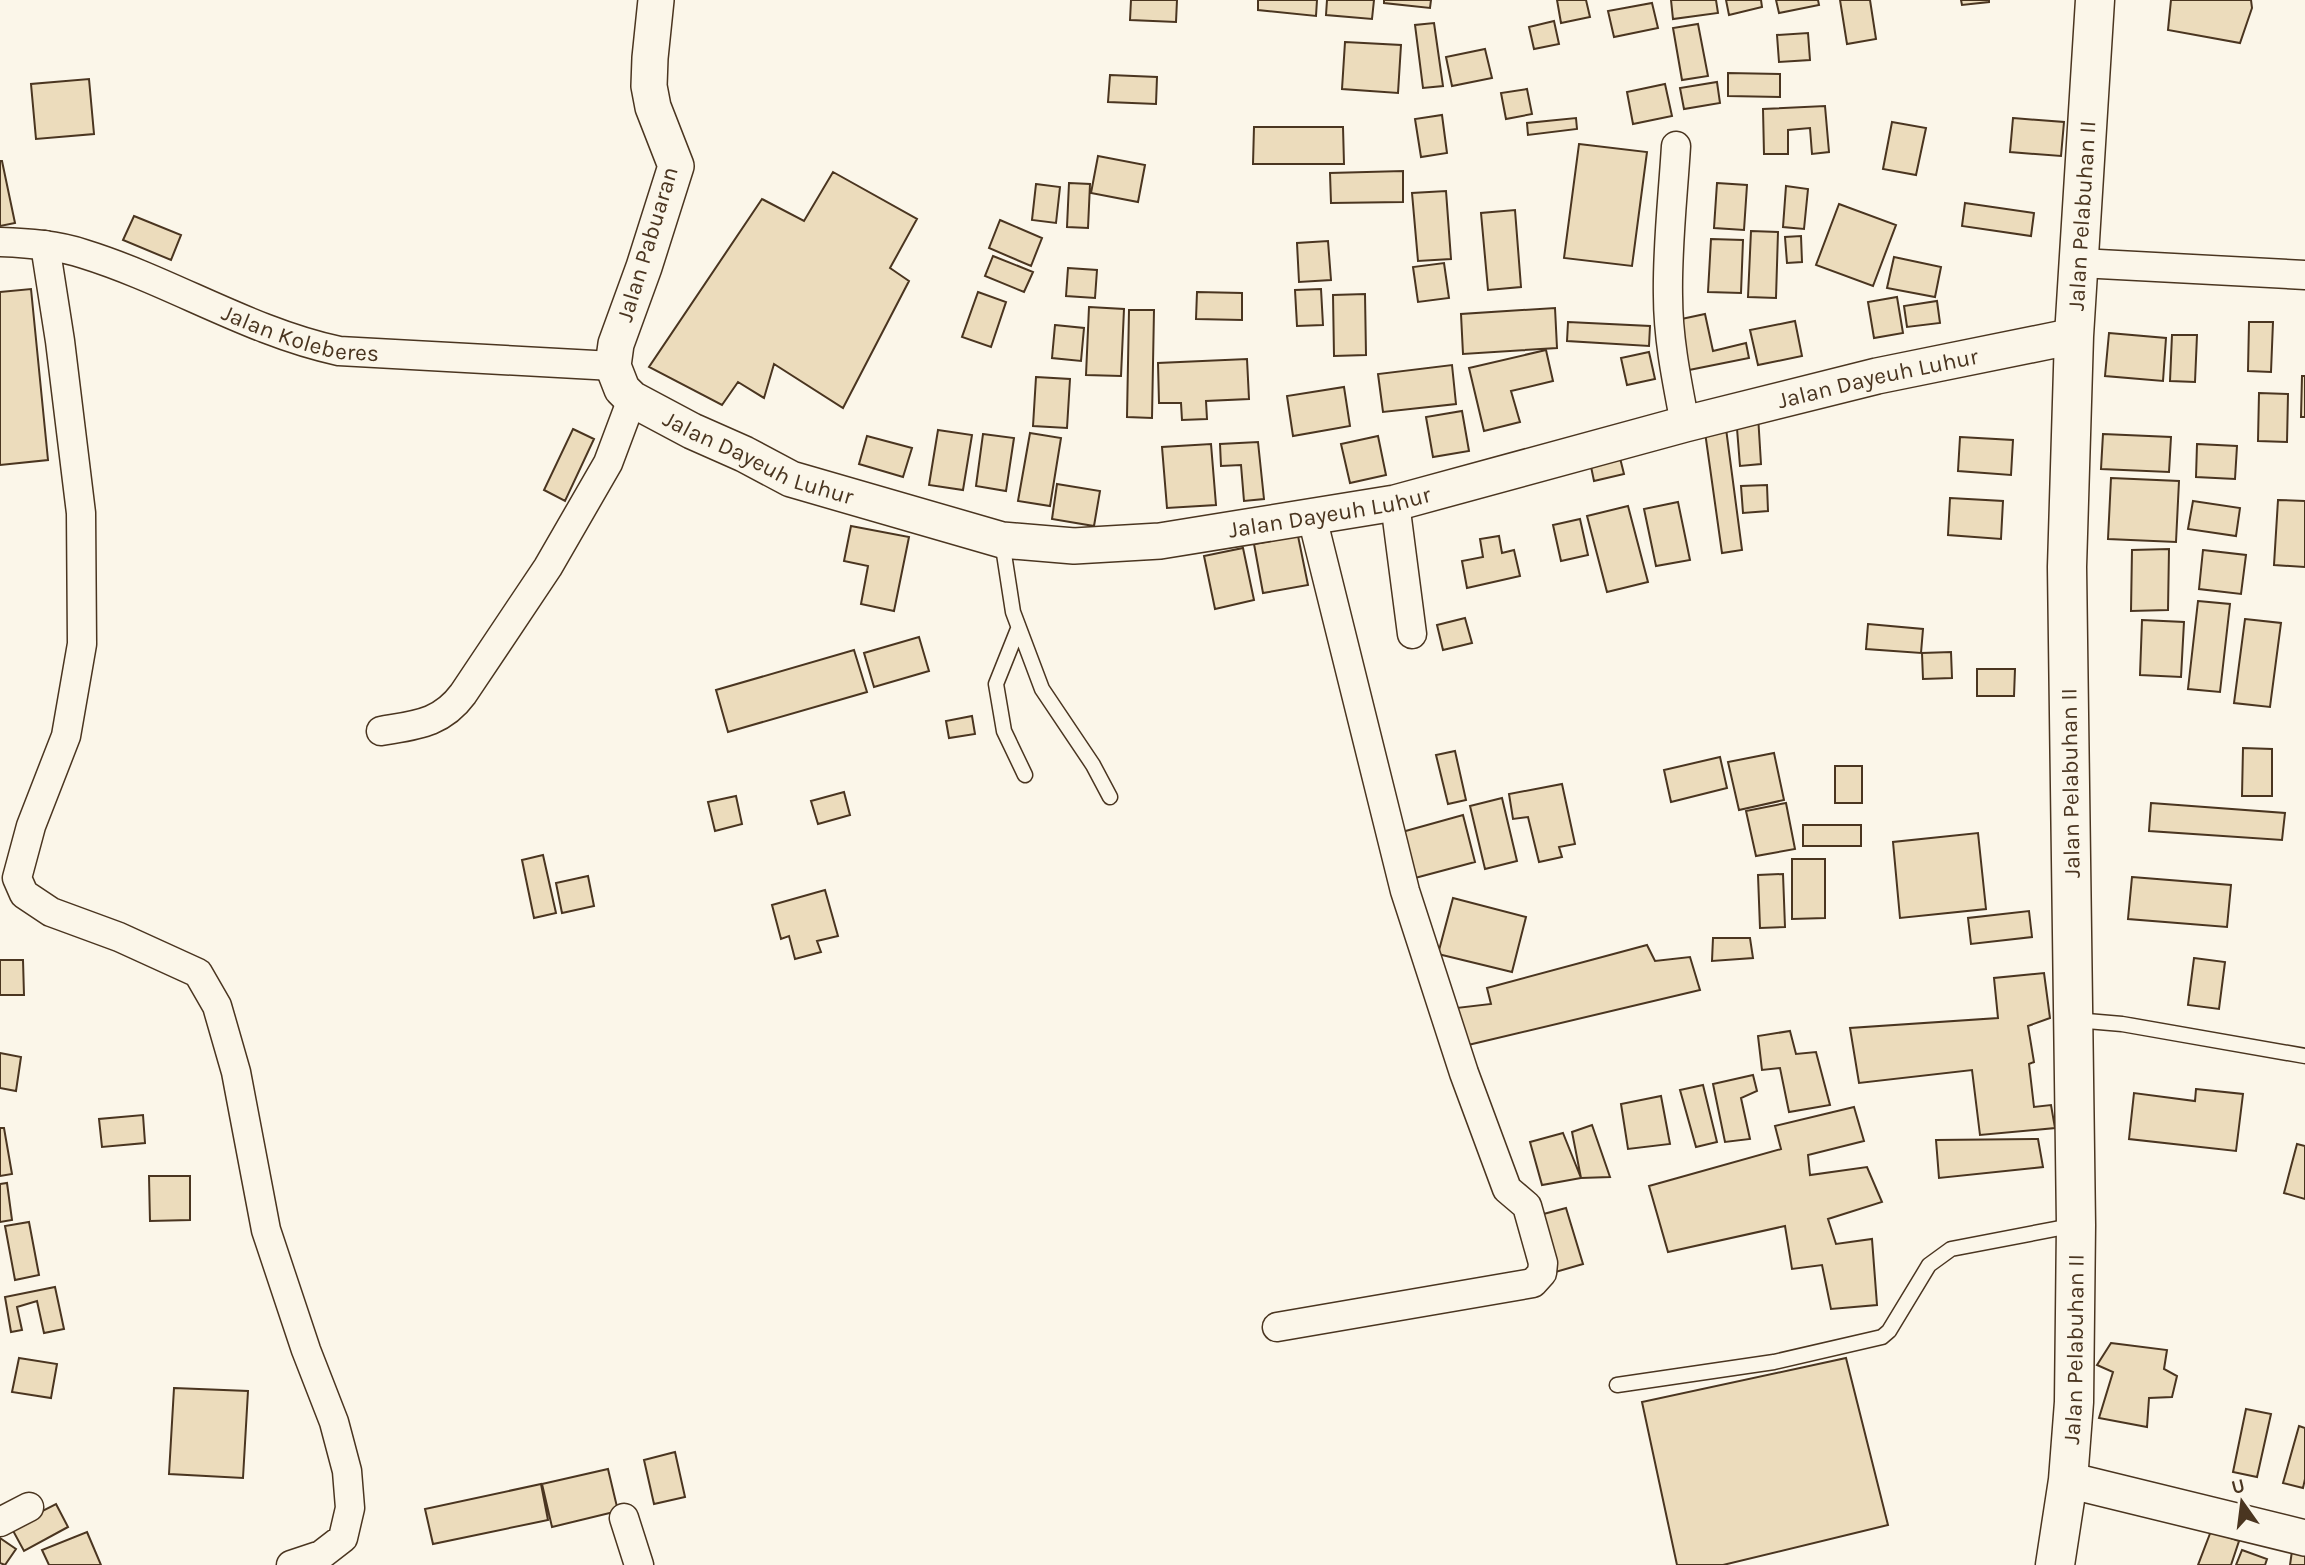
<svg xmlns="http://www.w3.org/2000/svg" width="2305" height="1565" font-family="Karla,sans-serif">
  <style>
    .building { fill: #ecdcbc; stroke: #4a3520; stroke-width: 2 }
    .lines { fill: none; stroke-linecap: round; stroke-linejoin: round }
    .service-casing { stroke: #4a3520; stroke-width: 17 }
    .minor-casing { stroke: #4a3520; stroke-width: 31 }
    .tertiary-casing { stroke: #4a3520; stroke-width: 38 }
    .secondary-casing { stroke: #4a3520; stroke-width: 41 }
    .service { stroke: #fbf6e9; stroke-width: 14 }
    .minor { stroke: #fbf6e9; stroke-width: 28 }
    .tertiary { stroke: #fbf6e9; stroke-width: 35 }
    .secondary { stroke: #fbf6e9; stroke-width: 38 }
    .labels { text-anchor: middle; stroke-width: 5; stroke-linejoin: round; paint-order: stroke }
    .street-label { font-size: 23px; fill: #4a3520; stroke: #fbf6e9 }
  </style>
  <rect width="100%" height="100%" fill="#fbf6e9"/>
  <path class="building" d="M1131,0H1177L1176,22L1130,20Z
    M1258,0H1317L1316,16L1258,10Z
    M1327,0H1374L1372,19L1326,15Z
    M1384,0H1431L1430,8L1384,3Z
    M1557,0H1586L1590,17L1561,23Z
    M1671,0H1716L1718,13L1673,19Z
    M1726,0H1761L1762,7L1729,15Z
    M1776,0H1818L1819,5L1779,13Z
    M1840,0H1870L1876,39L1847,44Z
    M1961,0H1989V2L1962,5Z
    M2171,0H2251L2252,8L2240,43L2168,30Z
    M1652,3L1658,28L1614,37L1608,11Z
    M1554,21L1559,44L1534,49L1529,27Z
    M1434,23L1443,86L1423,88L1415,25Z
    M1698,24L1708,76L1682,80L1673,28Z
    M1808,33L1810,60L1779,62L1777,35Z
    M1345,42L1401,45L1398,93L1342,89Z
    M1485,49L1492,78L1452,86L1446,57Z
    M1728,73L1780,74V97L1728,96Z
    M1110,75L1157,77L1156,104L1108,102Z
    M89,79L94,134L36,139L31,84Z
    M1717,82L1720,103L1684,109L1680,88Z
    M1665,84L1672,116L1633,124L1627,92Z
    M1527,89L1532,114L1506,119L1501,93Z
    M1825,106L1829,152L1812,154L1810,128L1788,130V154H1764L1763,109Z
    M1442,115L1447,153L1421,157L1415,119Z
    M1576,118L1577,129L1528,135L1527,123Z
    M2013,118L2064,122L2061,156L2010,152Z
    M1892,122L1926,128L1916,175L1883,169Z
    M1254,127H1343L1344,164H1253Z
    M1579,144L1647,152L1632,266L1564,258Z
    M1098,156L1145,165L1138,202L1091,193Z
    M0,161H2L15,223L0,226Z
    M1403,171V202L1331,203L1330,173Z
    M833,172L917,219L890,268L909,281L843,408L774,364L764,398L738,382L722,405L649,367L762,199L804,221Z
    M1069,183L1090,184L1088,228L1067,227Z
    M1717,183L1747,185L1744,230L1714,228Z
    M1036,184L1060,187L1056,223L1032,220Z
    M1786,186L1808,189L1804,229L1783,227Z
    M1446,191L1451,259L1418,261L1412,193Z
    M1965,203L2034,213L2031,236L1962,226Z
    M1839,204L1896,225L1873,286L1816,265Z
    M1515,210L1521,287L1488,290L1481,213Z
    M134,216L181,235L171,260L123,240Z
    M1000,220L1042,238L1031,266L989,248Z
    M1751,231L1778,232L1776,298L1748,297Z
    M1801,236L1802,262L1787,263L1785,237Z
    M1711,239L1743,240L1741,293L1708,292Z
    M1328,241L1331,280L1299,282L1297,243Z
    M993,256L1033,272L1024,292L985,276Z
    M1894,257L1941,267L1935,297L1887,288Z
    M1444,263L1449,298L1418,302L1413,267Z
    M1068,268L1097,270L1095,298L1066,296Z
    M31,289L48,460L0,465V292Z
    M1321,289L1323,325L1297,326L1295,290Z
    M978,292L1006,302L991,347L962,337Z
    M1197,292L1242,293V320L1196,319Z
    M1365,294L1366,355L1334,356L1333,295Z
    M1897,297L1903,333L1874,338L1868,302Z
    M1937,301L1940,323L1907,327L1904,306Z
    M1089,307L1124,309L1121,376L1086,375Z
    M1555,308L1557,348L1463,354L1461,314Z
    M1129,310H1154L1152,418L1127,417Z
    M1705,314L1713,351L1746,343L1749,358L1684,371L1672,321Z
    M1795,321L1802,356L1758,365L1750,330Z
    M1568,322L1650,326L1649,346L1567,341Z
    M2249,322H2273L2271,372L2248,371Z
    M1055,325L1084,328L1081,361L1052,358Z
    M2109,333L2166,338L2163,381L2105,376Z
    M2172,335H2197L2195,382L2170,381Z
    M1546,350L1553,381L1511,391L1520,422L1484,431L1469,368Z
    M1649,352L1655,379L1627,385L1621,358Z
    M1247,359L1249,399L1206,401L1207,419L1182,420L1181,403H1159L1158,363Z
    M1452,365L1456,404L1383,412L1378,374Z
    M2302,376H2305V417H2301Z
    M1036,377L1070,379L1067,428L1033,426Z
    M1344,387L1350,426L1293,436L1287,396Z
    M2259,393L2288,394L2287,442L2258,441Z
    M1462,411L1469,451L1433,457L1426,417Z
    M1758,415L1761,464L1740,466L1736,416Z
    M1725,421L1742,550L1722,553L1704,425Z
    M573,429L594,439L565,501L544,490Z
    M938,430L972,435L963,490L929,485Z
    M1030,433L1061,438L1050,506L1018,501Z
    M983,434L1014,438L1006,491L976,486Z
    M2103,434L2171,437L2169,472L2101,469Z
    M867,436L912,448L903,477L859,464Z
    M1378,436L1386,475L1350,483L1341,444Z
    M1960,437L2013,440L2011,475L1958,471Z
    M1258,442L1264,499L1244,501L1241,465L1221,466L1220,444Z
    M1211,444L1216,505L1167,508L1162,447Z
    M2197,444L2237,446L2235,479L2196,477Z
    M1618,450L1624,474L1594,481L1589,457Z
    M2111,478L2179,481L2176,542L2108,539Z
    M1057,484L1100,491L1094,526L1052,519Z
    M1767,485L1768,511L1743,513L1741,486Z
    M1950,498L2003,501L2001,539L1948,535Z
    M2278,500L2305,501V567L2274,565Z
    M2193,501L2240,508L2236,536L2188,529Z
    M1678,502L1690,560L1656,566L1644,509Z
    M1628,506L1648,582L1607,592L1587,516Z
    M1580,519L1588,555L1561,561L1553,525Z
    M851,526L909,537L894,611L861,604L868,566L844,561Z
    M1298,536L1308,585L1263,593L1254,544Z
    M1499,536L1502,553L1514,550L1520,576L1467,588L1462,561L1483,557L1480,539Z
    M1243,548L1254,600L1215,609L1204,556Z
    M2169,549L2168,610L2131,611L2132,550Z
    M2203,550L2246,555L2241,594L2199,589Z
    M2198,601L2230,604L2220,692L2188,689Z
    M1465,618L1472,643L1443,650L1437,625Z
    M2245,619L2281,623L2270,707L2234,703Z
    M2142,620L2184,622L2181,677L2140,675Z
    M1868,624L1923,629L1921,653L1866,649Z
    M919,637L929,671L874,687L864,653Z
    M854,650L867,692L728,732L716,690Z
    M1951,652L1952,678L1923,679L1922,653Z
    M1977,669H2015L2014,696H1977Z
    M972,716L975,734L949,738L946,721Z
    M2243,748L2272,749V796H2242Z
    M1455,751L1466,800L1448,804L1436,755Z
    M1774,753L1784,800L1739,810L1728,762Z
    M1720,757L1727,788L1671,802L1664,770Z
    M1835,766H1862V803H1835Z
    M1562,784L1575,844L1559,847L1562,857L1539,862L1528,817L1513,819L1509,794Z
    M844,792L850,815L818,824L811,801Z
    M736,796L742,824L715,831L708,802Z
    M1502,798L1517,861L1485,869L1470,806Z
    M1786,803L1795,849L1756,856L1746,811Z
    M2151,803L2285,813L2282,840L2149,831Z
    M1463,815L1475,862L1415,878L1402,832Z
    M1803,825H1861V846H1803Z
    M1978,833L1986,909L1900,918L1893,842Z
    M543,855L556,913L534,918L522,860Z
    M1792,859H1825V918L1792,919Z
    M1783,874L1785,927L1760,928L1758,875Z
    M588,876L594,906L562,913L556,883Z
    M2132,877L2231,885L2227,927L2128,919Z
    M825,890L838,936L817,941L821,952L795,959L789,936L781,939L772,905Z
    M1453,898L1526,917L1512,972L1438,954Z
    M2029,911L2032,937L1971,944L1968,918Z
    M1713,938H1750L1753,958L1712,961Z
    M1647,945L1655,961L1690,957L1700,990L1468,1045L1456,1008L1491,1004L1487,988Z
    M2194,958L2225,962L2219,1009L2188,1005Z
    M0,960H23L24,995H0Z
    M2044,973L2050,1018L2028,1026L2034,1062L2029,1064L2034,1107L2051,1105L2055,1128L1980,1135L1972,1070L1859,1083L1850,1028L1998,1018L1994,978Z
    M1790,1031L1796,1054L1816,1052L1830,1105L1789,1112L1780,1068L1762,1070L1758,1036Z
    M0,1053L21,1057L16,1091L0,1088Z
    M1753,1075L1757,1091L1741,1098L1750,1139L1725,1142L1713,1084Z
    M1703,1085L1717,1142L1696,1147L1680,1090Z
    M2196,1089L2243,1094L2236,1151L2129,1139L2134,1093L2195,1101Z
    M1661,1096L1670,1144L1628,1149L1621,1104Z
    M1854,1107L1864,1141L1808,1155L1810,1175L1867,1167L1882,1202L1828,1219L1836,1244L1872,1239L1877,1305L1831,1309L1822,1265L1792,1269L1785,1226L1668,1252L1649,1186L1781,1149L1775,1126Z
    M143,1115L145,1143L102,1147L99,1119Z
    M1592,1125L1610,1177L1581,1178L1572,1132Z
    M0,1128H4L12,1174L0,1176Z
    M1563,1133L1581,1178L1542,1185L1530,1142Z
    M2038,1139L2043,1167L1939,1178L1936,1140Z
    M2297,1144L2305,1146V1199L2284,1193Z
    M149,1176H190V1220L150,1221Z
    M7,1183L12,1220L0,1222V1184Z
    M1566,1208L1583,1264L1552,1273L1536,1216Z
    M29,1222L39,1275L15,1280L5,1226Z
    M55,1287L64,1329L44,1333L37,1301L17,1307L22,1330L11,1332L5,1297Z
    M2111,1343L2167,1350L2164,1369L2177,1376L2172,1397L2149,1398L2147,1427L2099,1418L2113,1372L2097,1365Z
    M19,1358L57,1364L51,1398L12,1392Z
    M1846,1358L1888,1525L1723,1565H1677L1642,1402Z
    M174,1388L248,1391L243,1478L169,1474Z
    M2246,1409L2271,1414L2257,1477L2233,1472Z
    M2299,1426L2305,1428V1479L2303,1488L2283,1483Z
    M675,1452L685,1497L654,1504L644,1460Z
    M608,1469L618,1511L552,1527L542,1484Z
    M541,1484L548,1520L433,1544L425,1509Z
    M56,1504L68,1527L24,1551L11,1527Z
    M2211,1531L2239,1541L2231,1565H2198Z
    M87,1532L101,1565H49L42,1550Z
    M0,1538L16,1549L5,1565L0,1563Z
    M2293,1544L2305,1546V1565H2290Z
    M2242,1550L2267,1559L2265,1565H2236Z"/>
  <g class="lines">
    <defs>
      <path id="service" d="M1002,541L1013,612L1042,689L1093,765L1110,797
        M1018,629L996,684L1004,731L1025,775
        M2075,1020L2122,1024L2305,1056
        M1617,1385L1774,1362L1882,1337L1889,1331L1929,1265L1951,1249L2076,1225"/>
      <g id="minor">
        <path d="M1676,146C1673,196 1667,246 1668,296C1668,339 1677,382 1685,424"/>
        <path id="s1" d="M0,242C28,243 57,245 84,254C171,281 250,332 339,351L613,366"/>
        <path d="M45,245L60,341L81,513L82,644L66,736L31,826L17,878L24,894L51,912L119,937L198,973L217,1006L236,1072L266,1230L306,1350L334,1422L347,1471L350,1508L343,1538L321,1555L291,1565"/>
        <path d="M2080,263L2305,275"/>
        <path d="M1395,503L1412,634"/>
        <path d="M381,731C415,725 441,724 463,694L548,567L608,463L632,399"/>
        <path d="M1277,1327L1533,1283L1542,1273L1543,1263L1527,1206L1507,1189L1464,1073L1405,891L1312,517"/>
        <path d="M624,1518L639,1565"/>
        <path d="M0,1522L29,1507"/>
      </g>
      <g id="tertiary">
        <path id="s2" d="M656,0L650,58L649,86L653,107L676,166L644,267L616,344L613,366L622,389L632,399L692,431L744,454L791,479L1002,540L1074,546L1160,541L1395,503L1685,424L1877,376L2074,336"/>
        <path d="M2068,1480L2305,1538"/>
      </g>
      <g id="secondary">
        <path id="s3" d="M2055,1565L2068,1480L2074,1402L2076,1225L2067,567L2074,336L2095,0"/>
      </g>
    </defs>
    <use href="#service" class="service-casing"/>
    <use href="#minor" class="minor-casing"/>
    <use href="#tertiary" class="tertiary-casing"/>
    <use href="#secondary" class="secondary-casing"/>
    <use href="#service" class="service"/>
    <use href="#minor" class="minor"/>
    <use href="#tertiary" class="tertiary"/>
    <use href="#secondary" class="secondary"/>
  </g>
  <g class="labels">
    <g class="street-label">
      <text dy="8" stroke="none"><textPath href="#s3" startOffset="1351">Jalan Pelabuhan II</textPath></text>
      <text transform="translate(647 244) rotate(-73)" y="8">Jalan Pabuaran</text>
      <text dy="8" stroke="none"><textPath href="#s1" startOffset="317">Jalan Koleberes</textPath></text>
      <text dy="8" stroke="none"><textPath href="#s2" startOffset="1713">Jalan Dayeuh Luhur</textPath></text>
      <text dy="8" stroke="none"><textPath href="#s2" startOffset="560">Jalan Dayeuh Luhur</textPath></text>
      <text dy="8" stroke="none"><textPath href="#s2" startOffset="1148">Jalan Dayeuh Luhur</textPath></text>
      <text transform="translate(2070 783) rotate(-91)" y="8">Jalan Pelabuhan II</text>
      <text dy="8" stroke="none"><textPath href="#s3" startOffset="217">Jalan Pelabuhan II</textPath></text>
    </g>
  </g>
  <g transform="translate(2242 1502) rotate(346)" stroke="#fbf6e9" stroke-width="5" paint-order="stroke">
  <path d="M0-5L12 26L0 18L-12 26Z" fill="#4a3520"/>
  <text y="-10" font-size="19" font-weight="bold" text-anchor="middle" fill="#4a3520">U</text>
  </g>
</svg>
